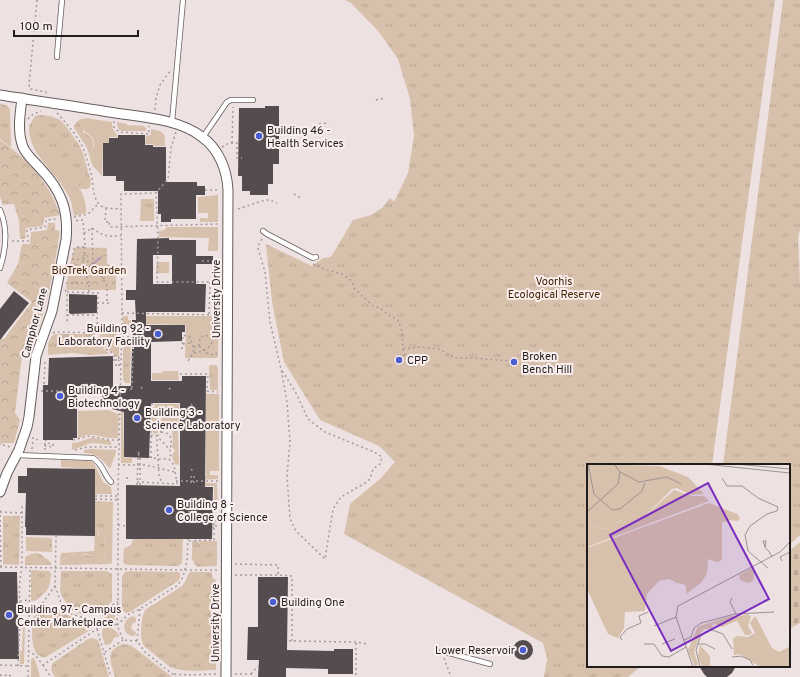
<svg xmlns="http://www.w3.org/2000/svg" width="800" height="677" font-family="Overpass,sans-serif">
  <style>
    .grass { fill: url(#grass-tufts) }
    .forest { fill: url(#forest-crowns) }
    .cemetery { fill: url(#cemetery-stones) }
    .garden { fill: #d8c1ac }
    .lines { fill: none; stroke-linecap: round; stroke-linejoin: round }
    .stream { stroke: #bd9ab2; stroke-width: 2.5 }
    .building { fill: #544c4e; fill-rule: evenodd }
    .lane-casing { stroke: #655c5b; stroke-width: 6 }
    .street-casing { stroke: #655c5b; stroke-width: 11 }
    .path { stroke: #a49b9a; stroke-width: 1.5; stroke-dasharray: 2 3; stroke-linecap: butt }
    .lane { stroke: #fff; stroke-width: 4.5 }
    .street { stroke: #fff; stroke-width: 9 }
    .path-bridge { stroke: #a49b9a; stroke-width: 1.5; stroke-dasharray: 2 3; stroke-linecap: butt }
    .poi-dot { fill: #4a5dd1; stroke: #faefee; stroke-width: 1.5 }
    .labels { text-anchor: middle; stroke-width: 4; stroke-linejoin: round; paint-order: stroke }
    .poi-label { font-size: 11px; fill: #201c1c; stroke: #faefee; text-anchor: start }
    .park-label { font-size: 11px; fill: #422300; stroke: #faefee }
    .street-label { font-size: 11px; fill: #201c1c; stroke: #faefee }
    .inset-road { fill: none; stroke: #9b9392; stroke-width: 1 }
    .view { fill: #7b2cbf; fill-opacity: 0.15; stroke: #7b2cbf; stroke-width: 2 }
    .inset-edge { fill: none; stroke: #201c1c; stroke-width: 2 }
  </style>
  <defs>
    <pattern id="grass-tufts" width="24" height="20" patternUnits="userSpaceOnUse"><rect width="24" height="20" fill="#d8c1ac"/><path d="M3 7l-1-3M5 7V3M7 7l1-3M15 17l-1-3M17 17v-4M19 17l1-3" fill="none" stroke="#b9a593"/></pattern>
    <pattern id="forest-crowns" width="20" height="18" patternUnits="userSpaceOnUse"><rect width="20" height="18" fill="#d8c1ac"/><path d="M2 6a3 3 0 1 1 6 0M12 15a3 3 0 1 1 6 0" fill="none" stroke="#b9a593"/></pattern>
    <pattern id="cemetery-stones" width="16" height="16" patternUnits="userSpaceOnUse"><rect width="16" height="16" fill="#d8c1ac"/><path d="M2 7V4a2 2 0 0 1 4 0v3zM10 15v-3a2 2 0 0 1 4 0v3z" fill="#b9a593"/></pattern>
  </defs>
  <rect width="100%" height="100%" fill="#ede2e1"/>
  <path class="grass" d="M345,0H775L712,465H588V666H641L628,677H544L547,659L543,643L344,534L350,504L381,478L395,462L379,446L320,420L284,362L272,302L266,244L312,266L323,258L331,257L353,220L371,215L382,208L390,198L394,202L408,173L414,136L410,99L398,59L379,32L351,3Z
    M783,0H800V230L798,237L800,284V535L789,545V465H723Z
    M0,104L6,105L10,109L11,147L0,139Z
    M41,115L51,116L60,120L66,126L79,145L83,153L91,182L90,187L87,189H81L65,166L29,126L35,116Z
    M86,118L82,122L83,132C93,138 95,140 92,151L89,154L86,146L74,128C75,121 80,119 86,118Z
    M141,199H154V221H140Z
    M123,316H128V320H131V327H129V330L126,331L125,333H123Z
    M108,332L119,335V357H116C113,349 104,350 101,343C100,340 100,336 100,333Z
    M55,334H95C96,336 96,339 97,341C99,347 106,350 110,354L89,355L72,353L48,355V344L51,337Z
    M123,340H131L130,383H125L123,380Z
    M210,365H216L218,368V390H210L209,367Z
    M175,409V430H165L163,429L161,418L156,410Z
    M95,515L103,516L104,519V530L105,533L104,551L105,557L109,564L60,565V561C64,560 66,557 69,556C76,552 86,555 93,556L99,533L98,529L95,528Z
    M3,516H20L19,565L3,564Z
    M35,539L52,540V550L37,548L35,543Z
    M133,539H183L182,562L180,565L177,566L129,565L125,564L123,562L124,548L127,547L131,545Z
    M192,541H198L200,545L204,547L217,549V565L216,566L198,567L195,565L192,559Z
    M37,553L40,554L51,562V565H25V557L31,554Z
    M32,570L49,571L51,573C50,584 50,589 41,596C38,599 36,601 32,601L31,600V572Z
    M62,571H107L112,574V601L106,608L96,614L84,615L71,610L63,598L60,591L61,572Z
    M129,571L178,572L180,573C181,576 180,578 178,581L130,612L126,613L123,611L122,608V576L125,572Z
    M190,572H212V577L216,581V670C202,670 183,673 170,667L144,646C139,639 141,618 145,610L182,586L186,580L188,575Z
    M44,609H49L88,622L90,623L91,625L90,630L46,657C32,659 32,639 32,630C32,627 31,623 32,620C34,615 40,612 44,609Z
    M92,638L98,640L99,643L109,677H55C51,671 50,669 53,663L88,639Z
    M123,644L130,645L136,649L172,677H115C111,663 104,650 123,644Z"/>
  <path class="forest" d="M0,140C28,159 49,182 60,215L44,218L43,226L26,228L25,239H20L19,221L14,204L3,205L0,196Z
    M48,223H55V230L60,231C54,271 46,311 32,349L25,351L22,356L15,413L20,420L14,443H3L0,445V337L4,339L32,302L7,283L18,264L22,244H30L31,232L47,230Z
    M76,247L107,248V263L116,271V290H67L66,288C68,278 70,256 76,247Z
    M157,262H169V273H156Z"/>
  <path class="cemetery" d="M800,542V623L789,629V551Z"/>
  <path class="garden" d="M86,118L112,122C112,127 113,131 117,134V137H109V143H103L102,176L92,165L89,154C92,151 93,150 94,145C95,135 85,135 81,127L82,122Z
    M117,122L127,124V125L131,126V125L144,126L146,128V131H122L119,130L117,125Z
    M29,126C47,145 89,185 86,213L74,216C72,208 72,201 68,195C56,171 28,155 29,126Z
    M151,129C165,132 165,132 165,146H154L153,144H145L146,136L151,135Z
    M218,195V222H200V218H208V213H198V197Z
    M167,227H218V251H208L209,238L159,237V231L164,230Z
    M145,316H218V356L217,358H185L186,325L146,324Z
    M162,371H178L179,380H152V373H162Z
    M206,394H219V471H210V475H218V479L199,480L198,477L206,476Z
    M121,404H123L124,458H132V463H121Z
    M154,404H179L178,430H175V410H156Z
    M151,407C155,415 161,423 158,432L156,434L153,433L152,429Z
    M108,410L116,413L119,414L118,438H109L94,435H87L78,438V411Z
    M172,431H178L179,465L175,464C172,455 170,459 175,450L172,447L173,440Z
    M90,438H95L111,441V445L94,443L88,444L72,450V443L79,442Z
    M91,449L116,450C116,457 112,460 111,468C107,467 107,465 104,462C99,456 92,453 84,453V450Z
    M61,460L90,461L94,463L103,482L111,487L112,494H95V469L61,467Z
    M198,483H217L218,511H214V486H198Z
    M95,501L113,502L112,563L109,564L105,557L104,551V546L105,534L104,530V519L102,516L95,515Z
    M95,528L98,529V537L101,548L98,555L96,556H93L86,554H73L69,556L60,561L61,553L94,551Z
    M26,537L52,538V540L35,539V543L38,548H40L41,544L49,545V550H52V552L26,551Z
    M199,541H217V549L204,547L200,545Z
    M115,607L116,608C117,612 114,616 115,620L113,622H110L104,619V616Z
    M133,616L136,618V622L133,623L131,627L133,631L136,632L135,636C122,637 120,620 133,616Z
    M23,624L25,625L24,664H20V651H22Z
    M107,626C113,629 118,631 119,637H115C111,641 113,645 105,645C103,638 100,633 104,627Z
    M32,658H34C36,661 39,673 40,677H31V660Z"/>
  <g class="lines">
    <path class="stream" d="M83,271L86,270L100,258"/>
  </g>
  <path class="building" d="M265,106H279V164H273V184H268V195H250V191H242V176H238L239,108H265Z
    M118,135H145V145H153V147H166V182H197V186H205V195H196V219H171V222H161V214H158V191H124V181H116V176H103V143H109V138H118Z
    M169,238V240H196V256H213V264H196V284H206L205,312H146V325H185V332H182V341L151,342V381H182V376H206L205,487H213L212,539H126V485L180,486V403H151L149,458L124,457V412L112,409L108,407L105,403L101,394H77V438H73V440H43V385H48L49,358L113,356V386H131L132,349H134V336H133L132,320H136L135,300H126V290H136L137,239ZM153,255H172V284H153Z
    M14,291L29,303L0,340V309Z
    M69,294L97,295V313L70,314V313H69Z
    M27,468L95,469V536L26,535V527H25L26,493H18V476H27Z
    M0,572H17L19,659H0Z
    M258,577H288L287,650L334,651V649H353V674H328V669L286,668V677H258L259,660H247L248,627H258Z
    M513 650a10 10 0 1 1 20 0a10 10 0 1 1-20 0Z
    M699,666H736L732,673L727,677H707L704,674Z"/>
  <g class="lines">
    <defs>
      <path id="lane" d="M57,57V55L62,0
        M172,122L183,0
        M203,137L227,102L231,100H253
        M0,210C8,228 6,249 0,268
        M263,231L267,234L313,258L316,257
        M17,455L93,458C104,465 103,474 111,482
        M442,651L490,664"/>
      <path id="street" d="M0,95C36,101 73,106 109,112C139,117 178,118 202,137C219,149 227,170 228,190L226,677
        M0,492L7,473L19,450L27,427L29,417L36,356L52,311L66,240C69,210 61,190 40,168C34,161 27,156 23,147C17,131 20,115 22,98"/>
    </defs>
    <use href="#lane" class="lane-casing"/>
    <use href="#street" class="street-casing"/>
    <path class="path" d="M37,0L29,85L30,89L46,92V94
      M376,100L385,98
      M155,110L156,98L160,85L170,71
      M57,113C66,123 75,133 81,144C86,153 88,164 91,173C93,182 93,196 98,203C103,210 114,208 121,209
      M28,119C32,114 36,113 41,111
      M114,121V127L119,132L149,134V126
      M319,124L329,123
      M176,132L171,148L168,179L156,193L158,238L157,282H219
      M232,143L233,107
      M222,147L229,143H237V158H242
      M205,190H220
      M294,194L302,199
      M106,208L105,220H107V224L109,223L110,227L219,224
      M238,209L265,200H270L277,203
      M74,217L88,214L98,204
      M92,228L93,263L99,272L107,286V303
      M92,228C103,236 108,237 121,236
      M84,233L92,228
      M262,239L259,244L258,248L265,272L270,322L281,369L287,402L290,442L287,476L290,519L296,531L325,559L333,509L341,497L365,483L370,479L373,469L380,464L382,457L374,452L325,432L308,419L296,393L281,369
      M12,241H28L27,230L45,227L46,220L57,219
      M85,247L83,267L89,283
      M73,255L74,249L76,247H85L83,220L74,221
      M72,259L84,260L93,263
      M202,261H220
      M313,264L326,270L342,274L352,281L354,288L373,306L380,308L387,314L398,320L402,331L403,349L406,359
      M103,279C108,275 105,272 106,268L108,266C112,267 117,271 122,273
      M66,283H89V292
      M65,290L67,292V323
      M67,292L98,293C98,305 95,332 100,343C103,350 112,350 115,357L121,358
      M122,313L218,315
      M209,314L210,282
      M67,315H97
      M53,333L55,332L98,333
      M122,337H133L132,389
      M183,344L191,343
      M194,347L199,346L208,354L215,355L218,352
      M182,349L183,335L190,337C194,351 196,349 188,361
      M403,349L420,347L439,349L455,358H473L510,361
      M194,353C203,351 208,351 212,342L210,337L205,335L201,337L199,342V346
      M116,359V366H119V360
      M180,374H208L207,391L218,392
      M44,384L45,361
      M141,387L143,389
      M169,388L171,390
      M120,389H134
      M41,391H120
      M152,403V406L160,420L161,426V432L157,436V443L159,475L162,483
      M191,404L193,406
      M151,431V458
      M161,432C173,433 172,440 170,450
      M33,437V439L41,440
      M73,440L89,436L101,438L108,440H120
      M3,445L11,447
      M32,449L33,439
      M45,450V443L53,444V447L45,446
      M75,450L87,447H118
      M138,452L140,454
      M138,454L140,456
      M149,457L158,459H169
      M118,465H146L175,472
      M191,469L193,471
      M191,476V486
      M126,478H131
      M176,481H218
      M137,482L177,484L174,465L169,459L171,454L170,450L157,436L149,435
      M137,485L138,458
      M95,496H117
      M95,499L118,500
      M0,510L1,567L2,569
      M188,511L194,516
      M0,512L25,513
      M118,525L126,526
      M216,527V520H218
      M189,541L214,540V517
      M235,564L278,565V575L292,576V641
      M0,567L184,570H219
      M235,575H278
      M55,586L61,603L68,613
      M20,601L29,600
      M42,604L81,617L117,625
      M140,609L137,641L145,652L176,677
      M29,610L42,604L55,586L56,536
      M18,621H20C20,604 18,585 22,568V503
      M117,625L129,614L140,609L178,585L183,577L187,561L188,539
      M97,629L111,677
      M137,641L123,640L117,625L118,602V493L122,316L121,194L156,193
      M289,641L356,642L368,644
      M356,643V677
      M28,651L35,655L43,665L97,629C100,617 107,607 118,602
      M105,652L123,640
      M444,658L451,677
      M0,665L28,666
      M43,665L51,677
      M18,666L20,621H28
      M174,674C189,676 203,674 218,674
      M235,674H251V677
      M251,674L258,666
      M0,675L4,676L8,674L12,677
      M28,677L30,569"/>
    <use href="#lane" class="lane"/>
    <use href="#street" class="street"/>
    <path class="path-bridge" d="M97,303H111
      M113,360H119
      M45,446L46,440
      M140,458V485
      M194,476V486
      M212,527H216"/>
  </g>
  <g class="poi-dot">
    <circle cx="259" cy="136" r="4"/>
    <circle cx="158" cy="334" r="4"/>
    <circle cx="399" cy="360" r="4"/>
    <circle cx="514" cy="362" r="4"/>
    <circle cx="60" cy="396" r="4"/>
    <circle cx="137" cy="418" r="4"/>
    <circle cx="169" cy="510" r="4"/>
    <circle cx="273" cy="602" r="4"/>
    <circle cx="9" cy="615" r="4"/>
    <circle cx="523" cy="650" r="4"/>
  </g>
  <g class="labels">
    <g class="poi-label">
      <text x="267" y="134">Building 46 -<tspan x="267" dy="13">Health Services</tspan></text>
      <text x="150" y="332" text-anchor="end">Building 92 -<tspan x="150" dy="13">Laboratory Facility</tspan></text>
      <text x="522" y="360">Broken<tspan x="522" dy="13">Bench Hill</tspan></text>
      <text x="407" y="364">CPP</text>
      <text x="68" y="394">Building 4 -<tspan x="68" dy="13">Biotechnology</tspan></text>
      <text x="145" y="416">Building 3 -<tspan x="145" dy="13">Science Laboratory</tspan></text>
      <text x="177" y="508">Building 8 -<tspan x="177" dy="13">College of Science</tspan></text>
      <text x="281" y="606">Building One</text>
      <text x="17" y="613">Building 97 - Campus<tspan x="17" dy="13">Center Marketplace</tspan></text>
      <text x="515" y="654" text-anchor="end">Lower Reservoir</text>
    </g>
    <g class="park-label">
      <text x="89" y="274">BioTrek Garden</text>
      <text x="554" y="285">Voorhis<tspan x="554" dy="13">Ecological Reserve</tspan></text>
    </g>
    <g class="street-label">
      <text transform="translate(216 299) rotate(-90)" y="4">University Drive</text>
      <text transform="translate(34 323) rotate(-75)" y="4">Camphor Lane</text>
      <text transform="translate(215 623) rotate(-90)" y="4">University Drive</text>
    </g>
  </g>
  <g transform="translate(587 464)">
    <rect width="203" height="203" fill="#ede2e1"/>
    <path d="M87,26L105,32H117L122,37L0,83V63L10,62L16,65L42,53H57ZM122,39L150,50L153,54L151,57L141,56L135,59V96L130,98L121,95L120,109L115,118L99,130V122L96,120L89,119L83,115L72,117L60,130L58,147L38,148L37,164L31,174L21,170L0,125V84ZM165,104L167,110L166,117L162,119L153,116L152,111ZM167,153H169L185,184L192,188L202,183L203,203L172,202L153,190L147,191L146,175L150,172L161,173L168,169L163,159ZM113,181L123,192V203H115L111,193Z" fill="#d8c1ac"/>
    <path d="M160,150L164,152L161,162L165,169L162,171H158L150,157L135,163L126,159L125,165H115L112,162L143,152L150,153ZM111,162L117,166L113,169L107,188L111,200L108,203L101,186Z" fill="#d8c1ac"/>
    <path d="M0,0L72,2L101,13L117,30L104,31L90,24L85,25L57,53H42L30,58L22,66L9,62L0,63Z" fill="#d8c1ac"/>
    <path class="inset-road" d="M1,0L7,30L25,46L33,45L55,27L58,19M117,0L203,9M148,0L203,5M33,8L52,18L80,13L94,20M135,14L140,22H155L171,34L191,43L190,47L180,50L163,62L158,71L161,87L181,104M0,48L31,20L33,8L27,0M178,83L179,77H176L178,83L183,89L184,91L185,92M195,97L193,93L203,88M145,134L143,138L149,150M67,162L89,153M35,176L33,173L40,165L54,159L52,152L61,148M97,176L104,173L107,164L114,159L148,150L187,148M57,180H67L75,192L82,193M75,180L88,175M111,180H118L128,185M82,193L99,183M145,193L154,192L163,196L166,201M106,203L89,153L91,142L193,88L203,78M113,203L109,186L113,173L118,168L125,166L136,170L145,185"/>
    <path class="view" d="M121,19L182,135L84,187L23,71Z"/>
    <rect width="203" height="203" class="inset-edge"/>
  </g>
  <path d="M14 30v6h124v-6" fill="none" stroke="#201c1c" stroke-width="2"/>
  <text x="20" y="30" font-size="12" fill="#201c1c" stroke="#faefee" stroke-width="3" paint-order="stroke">100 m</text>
</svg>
